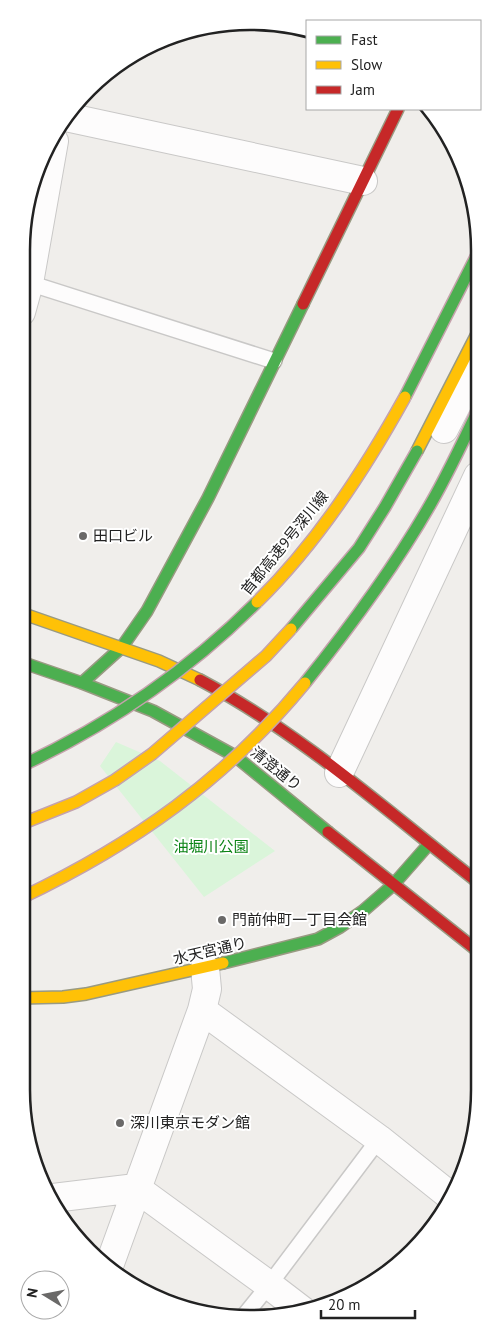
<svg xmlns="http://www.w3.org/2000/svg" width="501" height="1340" font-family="'PT Sans','Noto Sans JP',sans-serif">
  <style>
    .park { fill: #daf5da }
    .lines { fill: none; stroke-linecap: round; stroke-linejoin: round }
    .lane-casing { stroke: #c9c8c7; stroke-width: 18 }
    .street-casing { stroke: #c9c8c7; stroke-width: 30 }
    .fast-casing { stroke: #999a82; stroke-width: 14 }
    .slow-casing { stroke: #999a82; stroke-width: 14 }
    .jam-casing { stroke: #999a82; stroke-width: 14 }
    .lane { stroke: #fdfcfc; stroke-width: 15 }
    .street { stroke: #fdfcfc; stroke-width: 28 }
    .fast { stroke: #4caf50; stroke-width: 11 }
    .slow { stroke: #ffc107; stroke-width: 11 }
    .jam { stroke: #c62828; stroke-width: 11 }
    .fast-bridge-casing { stroke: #c5a2ac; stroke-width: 14; stroke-linecap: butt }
    .slow-bridge-casing { stroke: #c5a2ac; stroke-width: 14; stroke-linecap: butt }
    .fast-bridge { stroke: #4caf50; stroke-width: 11 }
    .slow-bridge { stroke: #ffc107; stroke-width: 11 }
    .poi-dot { fill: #6a6968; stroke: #fff; stroke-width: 2 }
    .labels { text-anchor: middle; stroke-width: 4; stroke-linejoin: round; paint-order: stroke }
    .poi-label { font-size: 15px; fill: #222; stroke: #fff; text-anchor: start }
    .street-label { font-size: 15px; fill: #222; stroke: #fff }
    .park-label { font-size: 15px; fill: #0c8416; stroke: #fff }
    .rim { fill: none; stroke: #222; stroke-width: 2.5 }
  </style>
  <rect width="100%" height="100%" fill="#f0eeeb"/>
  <path class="park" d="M116,742L160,761L275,851L204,897L100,766Z"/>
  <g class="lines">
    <defs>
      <path id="lane" d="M29,283L274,361
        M244,1316L269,1285L379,1139"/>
      <path id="street" d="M66,117L363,181
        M21,312L29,283L54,141
        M444,429L478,363
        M339,773L478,476
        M202,1010L379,1139L449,1195
        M53,1198L136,1188L269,1285L303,1311
        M109,1266L202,1010L207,989L205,968"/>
      <path id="fast" d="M21,662L82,683L153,711L235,756L328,832
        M82,683L122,647L147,611L208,498L303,304
        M223,963L318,939L340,927L363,911L393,885L429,844"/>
      <path id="slow" d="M417,451L478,332
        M21,613L159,661L200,680
        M21,998L63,997L86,994L223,963"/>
      <path id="jam" d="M303,304L398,109
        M200,680C302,734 388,812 479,883
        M328,832L479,952"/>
    </defs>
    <use href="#lane" class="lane-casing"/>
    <use href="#street" class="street-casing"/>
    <use href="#fast" class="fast-casing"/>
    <use href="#slow" class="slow-casing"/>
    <use href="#jam" class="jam-casing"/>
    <use href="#lane" class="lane"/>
    <use href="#street" class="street"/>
    <use href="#fast" class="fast"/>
    <use href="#slow" class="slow"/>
    <use href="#jam" class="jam"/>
    <defs>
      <path id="fast-bridge" d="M405,397L478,253
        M291,629L359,548L385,507L417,451
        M305,683C350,627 394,568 430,505C448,474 463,442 478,410
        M21,766C109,725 188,671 257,602"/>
      <path id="slow-bridge" d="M257,602C317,543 364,471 405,397
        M21,824L76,802L115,780L152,754L266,656L291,629
        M21,898C134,844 225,780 305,683"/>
    </defs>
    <use href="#fast-bridge" class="fast-bridge-casing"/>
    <use href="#slow-bridge" class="slow-bridge-casing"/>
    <use href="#fast-bridge" class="fast-bridge"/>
    <use href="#slow-bridge" class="slow-bridge"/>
  </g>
  <g class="poi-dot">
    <circle cx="83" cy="536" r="5"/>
    <circle cx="222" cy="920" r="5"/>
    <circle cx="120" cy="1123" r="5"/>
  </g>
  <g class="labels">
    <g class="poi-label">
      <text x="93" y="541">田口ビル</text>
      <text x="232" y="925">門前仲町一丁目会館</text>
      <text x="130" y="1128">深川東京モダン館</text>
    </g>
    <g class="street-label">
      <text transform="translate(285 543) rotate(-51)" y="5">首都高速9号深川線</text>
      <text transform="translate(276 769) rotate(39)" y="5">清澄通り</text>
      <text transform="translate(210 951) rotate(-13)" y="5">水天宮通り</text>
    </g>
    <g class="park-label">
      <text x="211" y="852">油堀川公園</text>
    </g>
  </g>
  <path d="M0 0H501V1340H0ZM250 30H251A220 220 0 0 1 471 250V1090A220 220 0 0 1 251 1310H250A220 220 0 0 1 30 1090V250A220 220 0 0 1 250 30Z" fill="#fff" fill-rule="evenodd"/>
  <path class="rim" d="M250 30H251A220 220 0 0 1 471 250V1090A220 220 0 0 1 251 1310H250A220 220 0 0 1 30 1090V250A220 220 0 0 1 250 30Z"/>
  <rect x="306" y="20" width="175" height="90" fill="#ffffff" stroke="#a7a7a7"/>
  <rect x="316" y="36" width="25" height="8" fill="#4caf50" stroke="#a7a7a7"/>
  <text x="351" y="45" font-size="15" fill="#222222">Fast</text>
  <rect x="316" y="61" width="25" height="8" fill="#ffc107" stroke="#a7a7a7"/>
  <text x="351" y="70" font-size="15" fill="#222222">Slow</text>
  <rect x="316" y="86" width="25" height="8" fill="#c62828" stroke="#a7a7a7"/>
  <text x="351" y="95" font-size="15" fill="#222222">Jam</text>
  <g transform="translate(45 1295) rotate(280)"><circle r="24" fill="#ffffff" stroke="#a7a7a7"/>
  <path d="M0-4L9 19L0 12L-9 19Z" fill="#6a6968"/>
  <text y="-8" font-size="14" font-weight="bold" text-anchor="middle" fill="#222222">N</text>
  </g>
  <path d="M321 1310v8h94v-8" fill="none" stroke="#222222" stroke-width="2.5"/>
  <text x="328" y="1310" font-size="15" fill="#222222" stroke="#ffffff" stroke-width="4" paint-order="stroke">20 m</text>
</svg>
